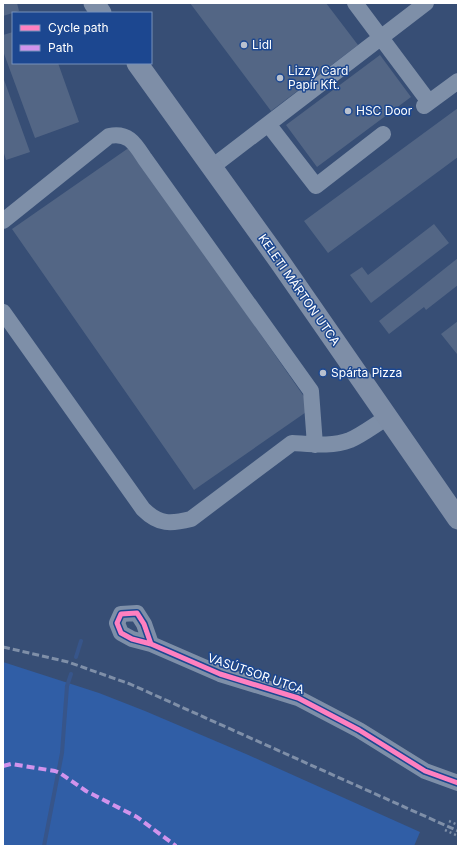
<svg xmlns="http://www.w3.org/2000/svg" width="461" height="849" font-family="Inter,sans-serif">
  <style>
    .green { fill: #305ea6 }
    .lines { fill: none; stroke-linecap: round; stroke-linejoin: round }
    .stream { stroke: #37558a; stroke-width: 4 }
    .building { fill: #536685 }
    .path { stroke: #7e8fa8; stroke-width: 2.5; stroke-dasharray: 2 3; stroke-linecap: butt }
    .minor { stroke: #7e8fa8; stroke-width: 16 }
    .major { stroke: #7e8ea7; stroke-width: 21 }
    .rail { stroke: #7f8fa8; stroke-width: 3; stroke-dasharray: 7 3; stroke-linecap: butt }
    .quiet { stroke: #d193ec; stroke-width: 4; stroke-dasharray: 8 4; stroke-linecap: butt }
    .cycleway-casing { stroke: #1c4790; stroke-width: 8 }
    .cycleway { stroke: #ff80c0; stroke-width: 5 }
    .poi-dot { fill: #b9c1cf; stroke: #1c4790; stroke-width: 1.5 }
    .labels { text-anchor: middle; stroke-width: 3; stroke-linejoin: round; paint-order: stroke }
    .poi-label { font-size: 12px; fill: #fff; stroke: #1c4790; text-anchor: start }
    .street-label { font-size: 12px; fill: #fff; stroke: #1c4790 }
  </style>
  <rect width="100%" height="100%" fill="#374e75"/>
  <path class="green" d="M3,662L99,693L145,711L246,754L420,832L414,846H3Z"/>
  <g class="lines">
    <path class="stream" d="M76,657L81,641
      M44,846L62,753L67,686L71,674"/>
  </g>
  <path class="building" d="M3,3H17L19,11L3,16Z
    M190,3H326L358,45L271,111Z
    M13,32V63H58L79,122L35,138L3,51V35Z
    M380,55L411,97L317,167L286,125Z
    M3,77L30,152L6,160L3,150Z
    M458,108V157L328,253L304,221Z
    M130,147L312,408L194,490L12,229Z
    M434,224L449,243L371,303L350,275L362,267L368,275Z
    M458,258V285L426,310L424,307L389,334L379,321Z
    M458,321V353L457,354L441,334Z"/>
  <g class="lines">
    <path class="path" d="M449,821L458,825
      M445,830L458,836"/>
    <path class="minor" d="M355,3L429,102
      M424,106L458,81
      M268,124L316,186L383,134
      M212,167L426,3
      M3,221L109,136C129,132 135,144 145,159L311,391L315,445
      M3,312L143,509C159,525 171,524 191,519L292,443C311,444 332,447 350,440C362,435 376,424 388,417
      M151,644L144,624L137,613L121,614L117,623L121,633L132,639L151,644L220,674L298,698L359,730L425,771L458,783"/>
    <path class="major" d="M94,3L101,13
      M137,63L280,262L458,519"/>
    <path class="rail" d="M3,647L68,662L130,684L458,831"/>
    <path class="quiet" d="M3,766L11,764L55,771L60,773L86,791L137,817L176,846"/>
    <defs>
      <path id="cycleway" d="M151,644L144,624L137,613L121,614L117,623L121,633L132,639L151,644L220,674L298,698L359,730L425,771L458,783"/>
    </defs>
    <use href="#cycleway" class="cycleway-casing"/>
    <use href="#cycleway" class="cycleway"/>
  </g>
  <g class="poi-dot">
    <circle cx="244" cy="45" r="4"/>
    <circle cx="280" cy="78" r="4"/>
    <circle cx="348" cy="111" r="4"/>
    <circle cx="323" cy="373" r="4"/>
  </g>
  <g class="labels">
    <g class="poi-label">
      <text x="252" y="49">Lidl</text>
      <text x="288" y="75">Lizzy Card<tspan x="288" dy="14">Papír Kft.</tspan></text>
      <text x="356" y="115">HSC Door</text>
      <text x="331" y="377">Spárta Pizza</text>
    </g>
    <g class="street-label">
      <text transform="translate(299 290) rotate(55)" y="4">KELETI MÁRTON UTCA</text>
      <text transform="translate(256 674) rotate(19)" y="4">VASÚTSOR UTCA</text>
    </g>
  </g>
  <rect width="461" height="849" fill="none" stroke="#ffffff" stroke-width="8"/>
  <rect x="12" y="12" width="140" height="52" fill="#1c4790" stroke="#7791bc"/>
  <rect x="20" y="25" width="20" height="6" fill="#ff80c0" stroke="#7791bc"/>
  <text x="48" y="32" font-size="12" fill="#ffffff">Cycle path</text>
  <rect x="20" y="45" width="20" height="6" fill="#d193ec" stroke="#7791bc"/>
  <text x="48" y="52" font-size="12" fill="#ffffff">Path</text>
</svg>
